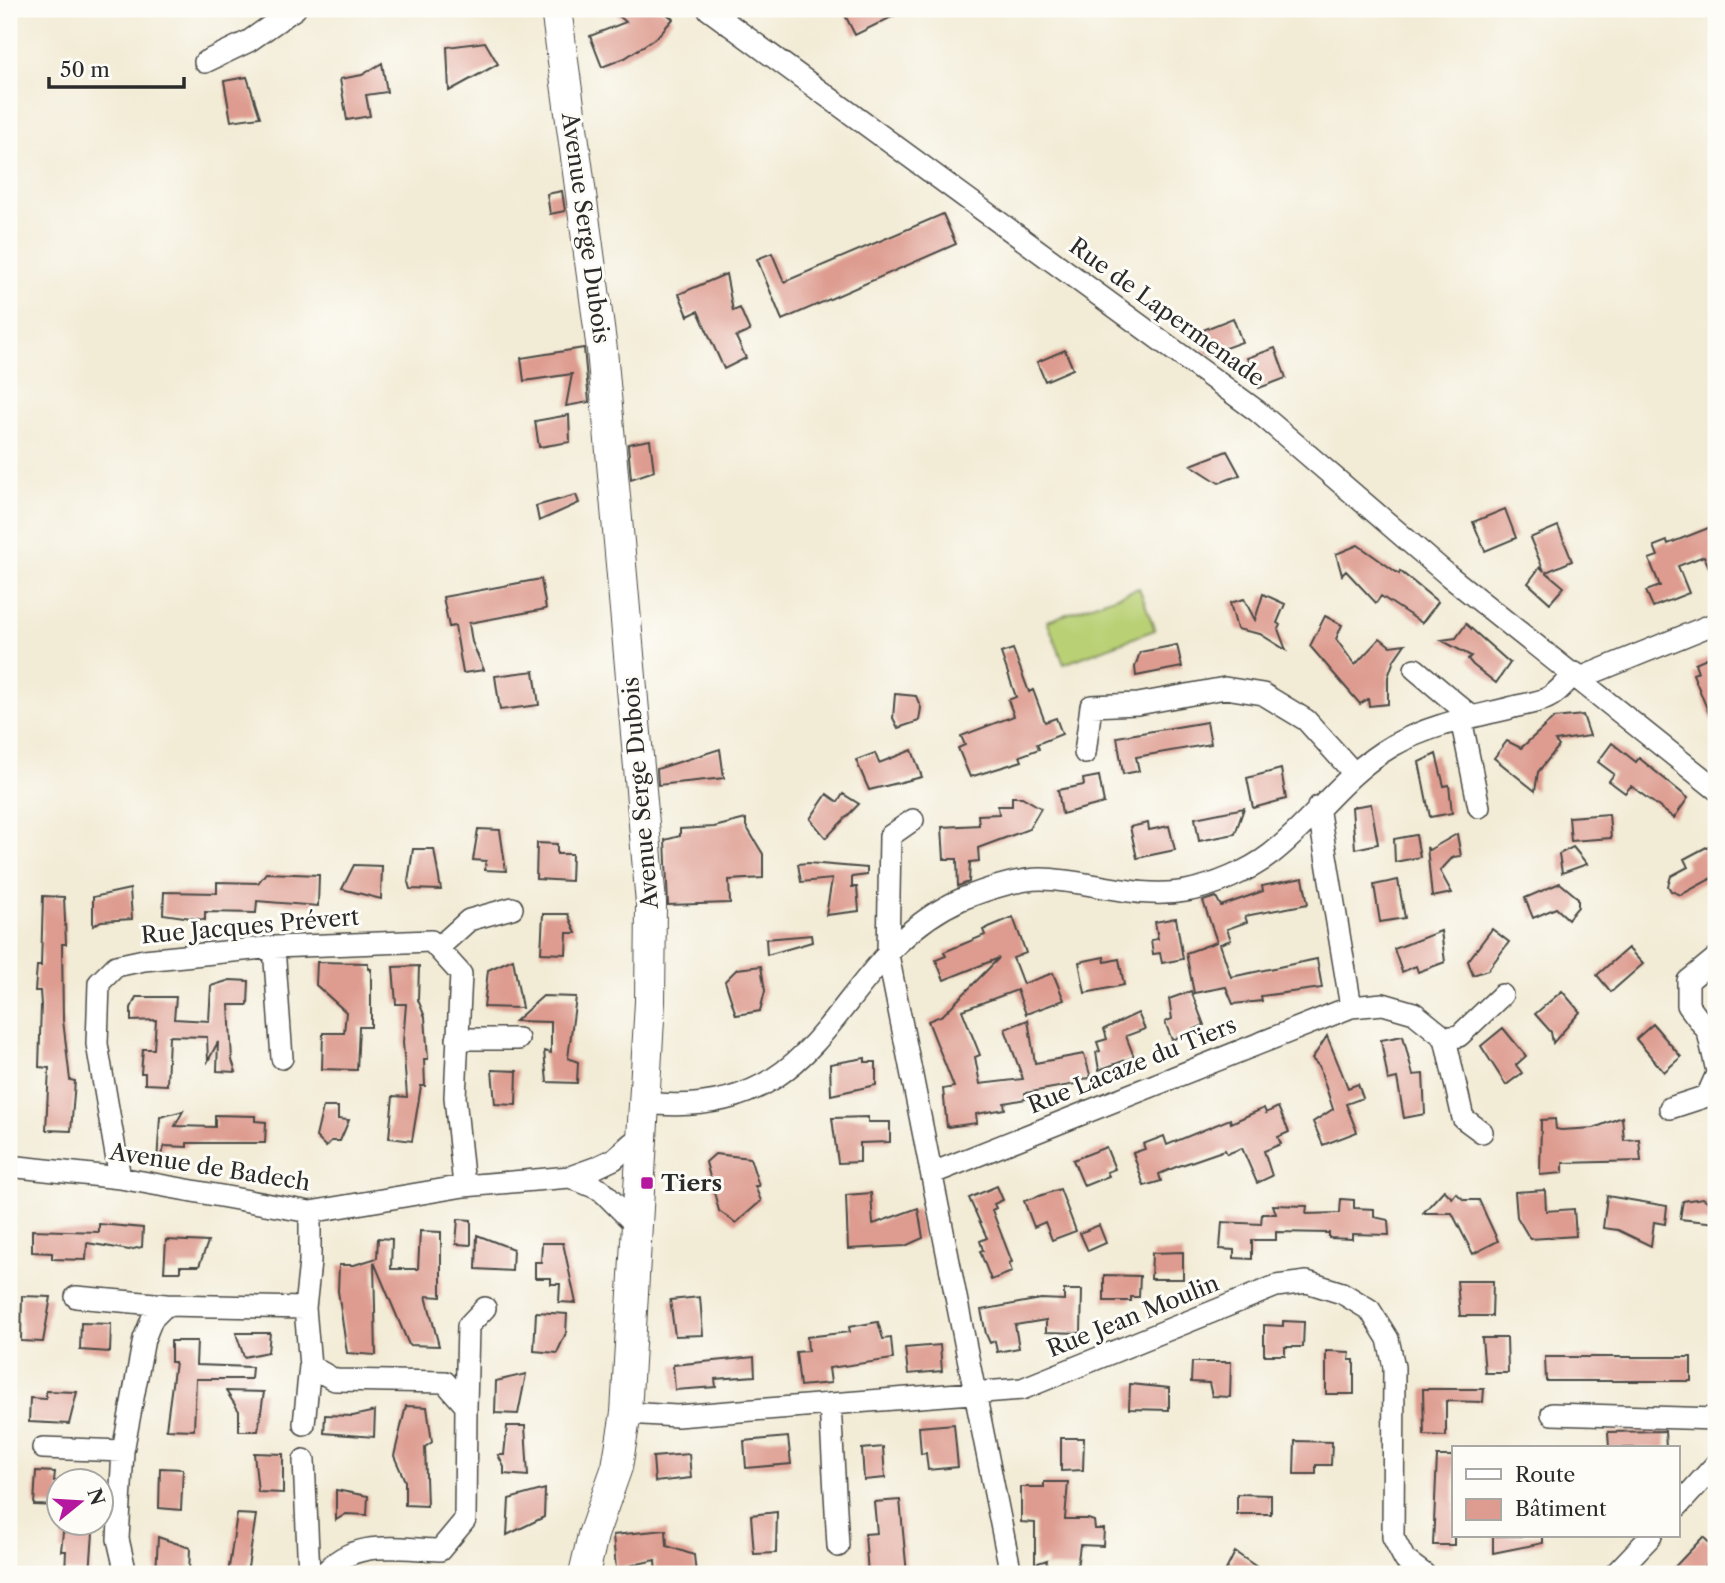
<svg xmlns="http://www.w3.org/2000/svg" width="1725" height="1583" font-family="'Libre Caslon Text',serif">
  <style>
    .green { fill: #b9d074; stroke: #727e50; stroke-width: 2 }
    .building { fill: #de9c90 }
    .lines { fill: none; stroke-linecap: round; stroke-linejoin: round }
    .street-casing { stroke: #494844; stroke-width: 24 }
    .secondary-casing { stroke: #494844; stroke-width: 32 }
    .street { stroke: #fff; stroke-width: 21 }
    .secondary { stroke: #fff; stroke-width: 30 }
    .poi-dot { fill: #b5179e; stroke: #fdfcf7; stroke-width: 2.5 }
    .labels { text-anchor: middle; stroke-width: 6; stroke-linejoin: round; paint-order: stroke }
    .street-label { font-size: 23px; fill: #2b2b2b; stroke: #fdfcf7 }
    .poi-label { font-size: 23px; font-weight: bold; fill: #2b2b2b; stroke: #fdfcf7; text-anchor: start }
  </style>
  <rect width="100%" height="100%" fill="#fdfcf7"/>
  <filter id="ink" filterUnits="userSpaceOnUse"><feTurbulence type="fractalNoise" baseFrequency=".0143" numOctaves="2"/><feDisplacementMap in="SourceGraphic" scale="14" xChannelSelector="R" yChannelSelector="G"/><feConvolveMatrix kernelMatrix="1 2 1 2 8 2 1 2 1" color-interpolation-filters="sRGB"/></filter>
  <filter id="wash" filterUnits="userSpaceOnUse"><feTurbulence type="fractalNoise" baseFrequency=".00686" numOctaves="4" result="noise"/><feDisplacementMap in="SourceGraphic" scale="28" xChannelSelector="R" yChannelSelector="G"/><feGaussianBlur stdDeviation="1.57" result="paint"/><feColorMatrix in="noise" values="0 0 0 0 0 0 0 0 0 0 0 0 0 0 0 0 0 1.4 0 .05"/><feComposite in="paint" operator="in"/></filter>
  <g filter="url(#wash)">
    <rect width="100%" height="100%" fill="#f2ebd5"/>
    <path class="green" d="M1139,588L1155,630L1064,664L1047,621Z"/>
    <g id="blocks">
      <path class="building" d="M611,9H661L673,19L657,37L625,58L602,67L590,36L626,22Z
        M842,9H908L855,35Z
        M485,42L498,64L449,91L447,47Z
        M382,63L387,92L366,95L370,116L347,120L340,79L362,75Z
        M247,77L260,117L231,121L224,81Z
        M562,191L565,211L550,214L547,194Z
        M943,214L956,244L782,320L757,259L772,253L784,282Z
        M726,274L733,311L740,308L750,331L736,337L746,358L724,369L698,311L688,316L679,294Z
        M1233,318L1242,342L1206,355L1198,332Z
        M584,348L589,402L566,406L572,374L524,381L521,358Z
        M1275,348L1286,378L1259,388L1247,358Z
        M1065,350L1073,369L1045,381L1037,362Z
        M569,415L570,442L539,447L535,421Z
        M650,440L654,471L631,479L628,444Z
        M1227,451L1240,475L1219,483L1191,465Z
        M576,495L579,503L539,521L536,506Z
        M1505,509L1516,538L1485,551L1473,522Z
        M1716,525V583L1704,556L1678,566L1689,593L1653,607L1646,591L1660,586L1649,559L1658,556L1654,546L1667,541L1668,544Z
        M1558,526L1572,561L1546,572L1564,587L1550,603L1528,583L1540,567L1544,571L1530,538Z
        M1358,545L1399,574L1400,571L1438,602L1422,623L1381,596L1376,603L1346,571L1342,575L1336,554Z
        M541,579L546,609L469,623L472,642L484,670L463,673L455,626L449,627L443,597Z
        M1263,594L1285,604L1277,623L1280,625L1278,629L1286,650L1260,634L1237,629L1230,603L1244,599L1255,620Z
        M1325,616L1342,625L1336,639L1355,665L1380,638L1390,646L1405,644L1394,660L1388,677V704L1369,706L1368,699L1360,704L1310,646Z
        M1466,624L1510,663L1496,683L1473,665L1468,659L1471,656L1441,640L1456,638Z
        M1177,645L1182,667L1136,676L1135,667L1140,652Z
        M1013,649L1029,692L1033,690L1045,722L1056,718L1062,734L1037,744L1039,749L1020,756L1022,761L970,777L958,748L965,745L961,736L1014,716L1008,700L1016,697L1001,653Z
        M1716,654V731L1693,674L1698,672L1695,663Z
        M534,671L539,705L500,710L495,676Z
        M895,694L916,696L921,708L919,721L898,728L893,718Z
        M1583,715L1590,736L1555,741L1559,746L1538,772L1535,791L1494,758L1507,741L1521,748L1554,718Z
        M1207,722L1211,744L1136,757L1139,771L1123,774L1117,737Z
        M1612,743L1636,762L1639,758L1688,798L1674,818L1631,786L1625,793L1609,781L1614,774L1598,762Z
        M720,749L724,778L658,785L657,769Z
        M912,750L922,777L869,790L856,760L875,753L879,763Z
        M1436,754L1444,786L1449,785L1452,813L1430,817L1419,762Z
        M1281,769L1286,799L1253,808L1247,778Z
        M1099,776L1104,803L1062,814L1058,790L1084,785L1083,779Z
        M827,794L838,802L843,794L859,804L826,838L810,819Z
        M1012,797H1022L1041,808L1029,829L978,848L979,861L970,862L969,882L958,886L957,859H944L942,827L979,825L978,815L999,814L998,806H1012Z
        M1371,804L1378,844L1355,849L1352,807Z
        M1244,808L1235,834L1199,841L1195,818Z
        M1609,814L1611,838L1571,841L1569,817Z
        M746,819V826L763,854V878L729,880L730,903L668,905L665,840L680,836V829L714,827Z
        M1148,823L1149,830L1169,826L1175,850L1137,858L1130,827Z
        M478,829L500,830L506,871L485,870L486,861L473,860Z
        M1457,834L1461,856L1453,857L1440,871L1452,893L1432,897L1427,847L1429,850Z
        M1416,835L1420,857L1395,862L1394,839Z
        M1716,842V876L1681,895L1671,891L1668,886L1671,876L1688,867L1684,859Z
        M537,843L557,844V854H572L571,881L536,879Z
        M1573,847L1587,864L1562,873L1559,854Z
        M413,849H434L441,890L410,889L408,882Z
        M808,863L867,868V875L852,877V887H857L859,911L826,915L832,879L801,882L798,864Z
        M354,865L382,866L381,899L342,889Z
        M266,873L319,875L318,906L257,901L256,913L205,912V920L163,914L164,892L217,893V882L258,883Z
        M1303,878L1308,904L1245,916L1247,922L1227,929L1231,940L1220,944L1231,977L1317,959L1322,988L1261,996L1262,1001L1233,1004L1226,987L1194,993L1186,953L1217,942L1203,901L1216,897L1221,906L1263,891L1262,886Z
        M1398,880L1405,918L1380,922L1374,885Z
        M1560,883L1578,898V907L1568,919L1556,908L1533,918L1525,898Z
        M130,889L132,919L101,921L93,926V897Z
        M43,896L64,897L66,944H62L63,1020L70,1080L75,1081L71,1131L46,1130L49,1068L39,1067L41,1005L40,991H35L37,966H41Z
        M543,914H568L576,933H567L566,954L541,953Z
        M1013,917L1026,953L1013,958L1023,984L1053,973L1064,1000L1026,1014L1017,990L962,1010L980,1055L975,1057L980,1084L1023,1079L1005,1029L1028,1020L1035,1063L1084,1054L1091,1078L1081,1079V1083L1025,1093L1026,1099L1004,1103L1005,1109L976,1114L977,1123L947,1127L943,1089L954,1087L928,1021L943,1015L999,958L944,980L936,960L946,956L944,952L985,935L983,930L989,927Z
        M1176,918L1183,959L1162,963L1160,953L1153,954L1151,940L1158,939L1155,922Z
        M1492,929L1509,942L1488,970L1473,975L1468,961Z
        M1441,931L1445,962L1418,972L1416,966L1402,972L1394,949Z
        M811,935L812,942L767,955L766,939Z
        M1628,948L1643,964L1611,992L1597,975Z
        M1104,957L1105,962L1119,959L1124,985L1085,993L1079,962Z
        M513,959L522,1008L484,1007L488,970Z
        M317,962L368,963V969H371V1027H359L357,1070L322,1069L323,1033H344L346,1012L316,985Z
        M419,966L418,1000L425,1017L428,1059H424L425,1086H421L412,1141L389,1138L393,1096L407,1097L403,1042L406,1004H396L393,967Z
        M761,966L765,991L760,1011L736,1015L725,981L737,969Z
        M230,980L249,981L248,1005H229L232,1060L236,1072L217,1071L218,1042L208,1061L207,1037L169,1036L167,1085L145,1084V1073H141L143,1049H154L156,1020L131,1021V1008L136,997H176L174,1019L209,1021L211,986Z
        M1191,991L1204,1025L1172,1040L1165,1022L1172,1019L1169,999Z
        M1562,991L1580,1012L1553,1043L1551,1032L1535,1014Z
        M543,996L576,997L568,1058L578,1062L577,1083L547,1082L544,1051L551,1053V1022L515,1021Z
        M1138,1013L1145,1029L1126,1036L1134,1057L1099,1070L1096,1052L1100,1051L1097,1042L1107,1039L1104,1029Z
        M1653,1024L1681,1057L1664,1072L1636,1039Z
        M1503,1028L1526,1056L1516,1065L1522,1073L1506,1085L1481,1046Z
        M1327,1036L1348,1088L1358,1084L1363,1098L1346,1104L1357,1132L1323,1145L1313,1122L1333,1109L1319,1066L1312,1059Z
        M1403,1036L1413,1075L1423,1074L1425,1114L1404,1118L1397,1078L1388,1080L1381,1040Z
        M865,1058V1062H876V1085L831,1095L830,1064Z
        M492,1070L517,1071L516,1105L495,1104Z
        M323,1107H338V1119L349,1120L340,1141H331L326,1147L316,1137Z
        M1278,1107L1289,1132L1278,1137L1281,1144L1264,1151L1272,1176L1257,1183L1242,1148L1227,1154L1225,1150L1176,1167L1159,1174L1161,1181L1144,1186L1133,1153L1145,1149L1143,1144L1164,1136L1167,1145L1230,1119L1231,1123L1264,1108L1266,1113Z
        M183,1111L175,1126L215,1127V1115L255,1116V1121L266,1122L265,1143H187V1147L165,1146L157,1162L160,1117Z
        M868,1117V1122H890V1142L860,1143V1162L838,1163L832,1118Z
        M1622,1117L1624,1140L1639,1139L1641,1161L1563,1163V1173L1540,1175L1541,1120L1555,1119L1556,1129L1561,1130L1594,1128Z
        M1106,1147L1115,1169L1107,1172L1109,1176L1084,1186L1073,1160Z
        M715,1154L750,1158L759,1186H755L761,1201L736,1223L719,1211L706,1162Z
        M997,1186L1003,1200L994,1204L996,1208L992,1210L1012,1262L1009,1263L1012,1272L991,1280L980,1251L983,1250L980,1241L987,1238L969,1198Z
        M1060,1189L1076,1231L1052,1240L1045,1222L1034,1227L1024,1201Z
        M1444,1190L1452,1198L1456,1193L1464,1200H1479L1498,1241L1473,1254L1452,1213H1423Z
        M1545,1190L1546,1211L1574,1209L1576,1236L1530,1239L1517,1217L1515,1192Z
        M871,1193L873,1224L918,1208L923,1238L905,1246L848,1249L846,1195Z
        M1607,1196L1667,1206L1665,1224L1654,1222L1651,1246L1618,1230L1603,1228Z
        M1703,1198L1716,1207V1223L1680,1219L1683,1201Z
        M1341,1199L1354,1200V1208L1374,1209V1217L1388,1220L1389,1235L1352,1234V1239L1329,1238V1233L1276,1232V1240H1252V1259L1234,1258V1250L1220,1249L1222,1222L1261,1224L1262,1214H1276L1273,1205L1307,1206L1306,1214L1340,1213Z
        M458,1219L471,1220V1245L456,1244Z
        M99,1224L143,1228L142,1247L129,1250L87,1243L86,1260L52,1259V1253L32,1252V1230L99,1232Z
        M1099,1225L1106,1243L1088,1251L1080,1233Z
        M420,1231L441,1232V1297L426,1296L439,1346L409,1345L374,1262L376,1355L347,1353L338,1291L339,1265H354L377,1258L378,1238L392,1239L391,1269H418Z
        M477,1235L513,1249L512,1271L476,1269Z
        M166,1240L208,1242L199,1266H180V1272H164Z
        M542,1243H563L576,1303L559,1302L560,1284H551V1278H535V1262H541Z
        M1183,1252V1279H1151L1152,1253Z
        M1104,1275L1140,1276L1139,1297H1131V1301H1104Z
        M1457,1281H1493L1492,1316H1460Z
        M1064,1290H1082L1081,1333L1046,1332V1320L1015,1325L1019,1348L997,1352L995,1341L990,1343L986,1334L981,1310L1041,1299L1064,1300Z
        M22,1296L51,1297L43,1342L21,1341Z
        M700,1297L703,1335L675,1336L670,1300Z
        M536,1312L567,1314L566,1333L557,1353L534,1351Z
        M1283,1321L1304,1322L1303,1347H1285V1355H1264V1325L1283,1326Z
        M878,1322L883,1339L891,1338L893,1359L829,1368L831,1383L800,1386L796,1352L808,1351L807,1337L850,1332L849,1327Z
        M81,1323L111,1324L110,1352L80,1350Z
        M236,1333H270L268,1352L244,1357Z
        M1482,1338H1507L1508,1373H1485Z
        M171,1341H197L196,1365L252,1367L251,1379H196L194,1430L166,1429L175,1362H171Z
        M940,1345L942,1371L908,1374L905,1348Z
        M1326,1351L1350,1352L1349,1360H1354V1394H1326Z
        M754,1357L755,1376L715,1379L716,1387L675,1390L673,1365Z
        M1545,1357H1691V1381H1546Z
        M1192,1362H1231L1230,1397L1212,1396L1209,1383L1191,1382Z
        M526,1374L518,1414L495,1413L496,1381Z
        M1130,1384L1169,1388V1410L1129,1409Z
        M1423,1389H1484L1483,1402L1446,1401V1436L1424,1435Z
        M46,1391L77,1392L69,1424L29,1422L30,1398L46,1399Z
        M226,1391L264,1392L258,1431H239V1411Z
        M406,1406L427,1407L432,1442L425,1447L427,1506L405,1505V1481L394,1456Z
        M375,1411L374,1437L324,1433L325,1415L353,1416Z
        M954,1424L958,1467L928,1470L926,1453L921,1454L919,1427Z
        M507,1426H525L528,1476L504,1474V1467L498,1455H504Z
        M1665,1431L1666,1448H1609L1608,1432Z
        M788,1437L791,1464L746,1468L744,1441Z
        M1061,1438H1084L1083,1470L1061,1471Z
        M1295,1441L1332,1442L1331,1465H1316V1474H1294Z
        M883,1447L885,1478L864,1480L862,1449Z
        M254,1453L283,1454V1493L258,1492Z
        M689,1454L691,1478L655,1482L653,1457Z
        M1437,1456H1454V1545H1433Z
        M160,1468L183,1469L181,1510L159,1508Z
        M36,1471L55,1472L54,1481H60V1506L34,1505Z
        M1044,1482H1068L1065,1519H1088L1094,1521L1095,1529H1104L1103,1546L1080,1545L1077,1568L1046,1567L1047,1560L1035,1564V1523L1021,1522V1487H1044Z
        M545,1489L544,1517L507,1535L509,1499Z
        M336,1490L368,1496L367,1515L346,1514L336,1520Z
        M1237,1494L1271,1495V1514H1237Z
        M900,1500L907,1574H868L865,1534L877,1533L874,1502Z
        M777,1512L776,1553L754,1554L751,1515Z
        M237,1514L256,1515L247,1574H228Z
        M666,1530L667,1546L694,1555L696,1574H656L655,1560L616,1569L613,1535Z
        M63,1532L93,1533L90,1573L65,1572L66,1551H61Z
        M1493,1536H1543V1543L1493,1553Z
        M158,1537L190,1548L189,1574H156Z
        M1703,1537L1716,1549V1554L1698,1574H1668Z
        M1235,1552L1267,1574H1224Z"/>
    </g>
  </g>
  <g filter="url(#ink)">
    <use href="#blocks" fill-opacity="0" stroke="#494844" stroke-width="2"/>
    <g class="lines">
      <defs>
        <path id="street" d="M708,9L1257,411L1449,576L1716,789
          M205,62L249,41L295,9
          M1415,669L1472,717
          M1580,678L1716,623
          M1461,719L1479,807
          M1085,753L1091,706L1138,704L1225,688L1263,694L1306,720L1353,772
          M1318,807L1351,1007
          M913,820L890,836L888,955L1011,1574
          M274,947L282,1058
          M438,948L469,920L512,908
          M1716,958L1688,981V1005L1708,1032L1716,1067
          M1445,1038L1459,1036L1502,995
          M457,1039H518
          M645,1103C835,1124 830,957 962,899C985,890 1016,879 1041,879C1090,880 1137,900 1186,891C1214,886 1249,871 1271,854C1314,821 1343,774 1392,746C1429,725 1469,718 1510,708C1522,704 1541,703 1551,696C1560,690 1567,681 1575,673
          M1670,1108L1707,1096L1716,1076
          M9,1166L120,1178L310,1212L464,1186L570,1177L595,1168L614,1159L632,1143L643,1140
          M933,1173L1351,1007L1383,1004L1414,1013L1445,1038L1463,1118L1482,1132
          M570,1177L601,1190L637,1226
          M120,1178L97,1044L99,983L116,966L144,960L274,947L431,941L461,974L455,1097L464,1186
          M76,1297L166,1305
          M305,1308L310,1366L335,1380L445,1382L466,1406L465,1520L440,1550C398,1549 353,1538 324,1574
          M830,1404L838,1546
          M466,1406L468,1326L485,1308
          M626,1413L677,1416L1022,1389L1276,1286L1307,1282L1342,1293L1370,1310L1388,1339L1394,1367L1393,1537L1405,1560L1424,1574
          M1552,1414L1716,1419
          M304,1424L310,1366
          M43,1448L123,1451
          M304,1460L309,1574
          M1678,1506L1716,1464
          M126,1574L118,1539L123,1451L144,1339L152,1319L166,1305L305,1308L310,1262V1212
          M1615,1574L1651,1536"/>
        <path id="secondary" d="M556,9L602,350L651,903L650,1002L626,1413L617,1467L593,1535L584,1574"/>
      </defs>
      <use href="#street" class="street-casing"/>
      <use href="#secondary" class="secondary-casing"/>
      <use href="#street" class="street"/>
      <use href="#secondary" class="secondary"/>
    </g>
  </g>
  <rect class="poi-dot" x="640" y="1176" width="14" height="14" rx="3.5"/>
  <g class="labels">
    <g class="street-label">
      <text transform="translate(586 228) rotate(82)" y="8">Avenue Serge Dubois</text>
      <text transform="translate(1167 312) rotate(36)" y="8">Rue de Lapermenade</text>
      <text transform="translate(640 793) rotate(-95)" y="8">Avenue Serge Dubois</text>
      <text transform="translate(250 926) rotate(-5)" y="8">Rue Jacques Prévert</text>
      <text transform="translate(1132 1065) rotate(-22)" y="8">Rue Lacaze du Tiers</text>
      <text transform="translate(210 1167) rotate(9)" y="8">Avenue de Badech</text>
      <text transform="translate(1133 1316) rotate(-22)" y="8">Rue Jean Moulin</text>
    </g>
    <g class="poi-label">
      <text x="661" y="1191">Tiers</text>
    </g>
  </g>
  <rect width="1725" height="1583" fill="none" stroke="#fdfcf7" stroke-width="35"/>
  <rect x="1452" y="1446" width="228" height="91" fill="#fdfcf7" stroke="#a9a8a5" stroke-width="2"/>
  <rect x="1466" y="1469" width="35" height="10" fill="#ffffff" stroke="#a9a8a5" stroke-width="2"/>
  <text x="1515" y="1482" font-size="21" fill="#2b2b2b">Route</text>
  <rect x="1466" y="1499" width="35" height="21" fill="#de9c90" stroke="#a9a8a5" stroke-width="2"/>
  <text x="1515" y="1516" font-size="21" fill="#2b2b2b">Bâtiment</text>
  <g transform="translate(80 1502) rotate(72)"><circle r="33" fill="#fdfcf7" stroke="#a9a8a5" stroke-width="2"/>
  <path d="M0-5L12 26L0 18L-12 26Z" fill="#b5179e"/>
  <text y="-10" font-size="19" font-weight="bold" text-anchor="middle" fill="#2b2b2b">N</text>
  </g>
  <path d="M49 77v10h135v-10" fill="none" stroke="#2b2b2b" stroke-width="3.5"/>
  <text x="60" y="77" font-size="21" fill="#2b2b2b" stroke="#fdfcf7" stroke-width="5" paint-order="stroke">50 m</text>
</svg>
